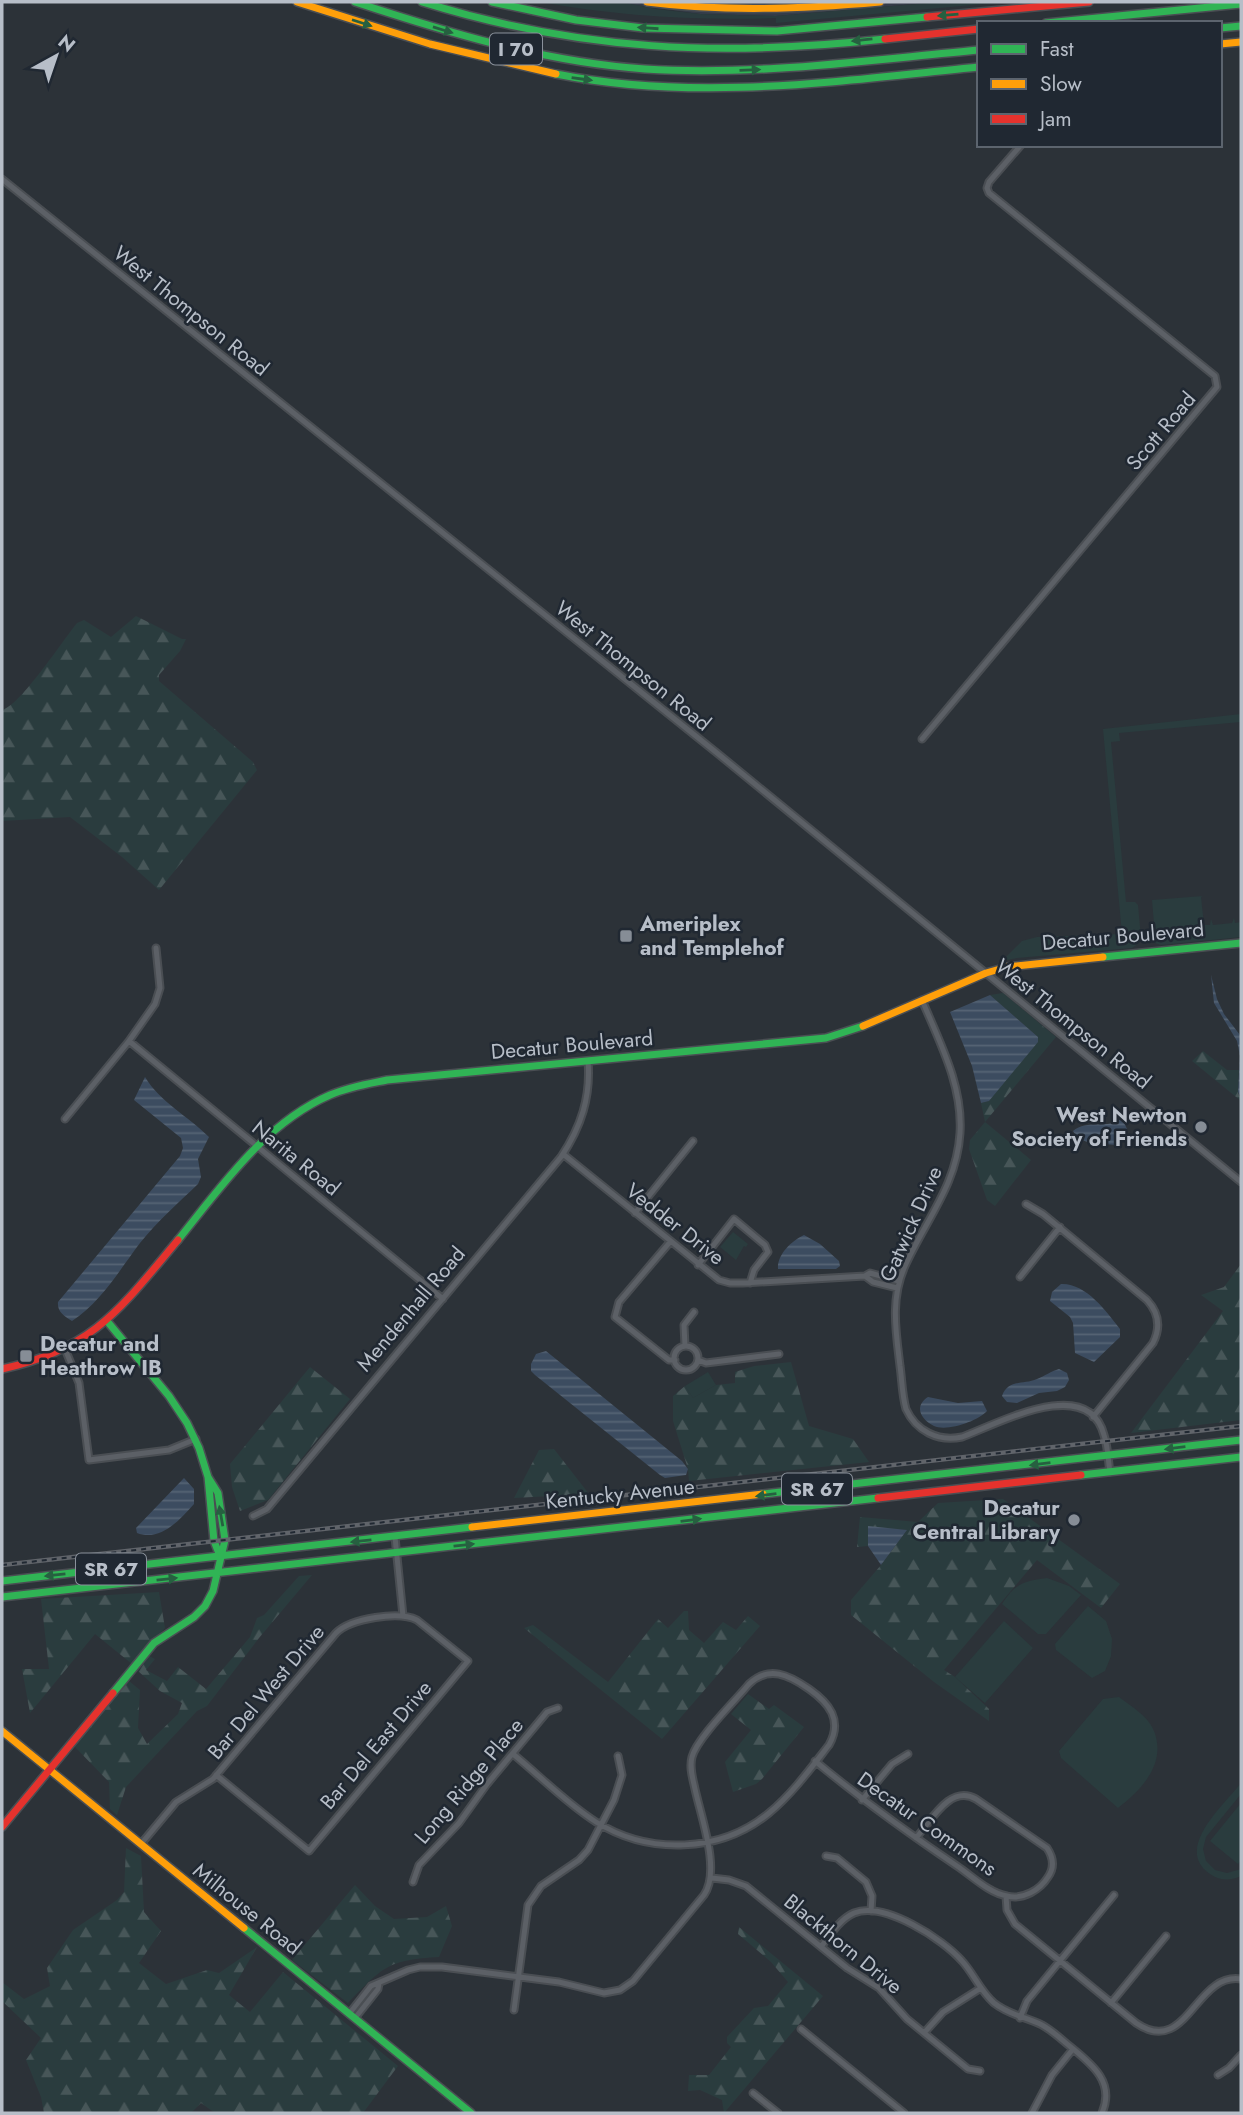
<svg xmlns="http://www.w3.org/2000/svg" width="1243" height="2115" font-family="Jost,sans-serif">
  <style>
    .airport { fill: #343c48 }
    .green { fill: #2a3c3e }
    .forest { fill: url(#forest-firs) }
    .water { fill: url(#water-rules) }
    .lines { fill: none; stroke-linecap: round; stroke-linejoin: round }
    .street-casing { stroke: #4a4e53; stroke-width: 9 }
    .fast-casing { stroke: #4a4e53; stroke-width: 10 }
    .slow-casing { stroke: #4a4e53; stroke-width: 10 }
    .jam-casing { stroke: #4a4e53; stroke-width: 10 }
    .street { stroke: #5c6066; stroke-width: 5 }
    .fast { stroke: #30b455; stroke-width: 7 }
    .slow { stroke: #ff9f0a; stroke-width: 7 }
    .jam { stroke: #e5322d; stroke-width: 7 }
    .rail-casing { stroke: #60646a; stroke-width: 4.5 }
    .rail { stroke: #202832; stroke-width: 2; stroke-dasharray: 5; stroke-linecap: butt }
    .oneway { fill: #266040 }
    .poi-dot { fill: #868d96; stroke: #202832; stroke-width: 2.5 }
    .labels { text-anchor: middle; stroke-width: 5; stroke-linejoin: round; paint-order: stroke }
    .shield { fill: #202832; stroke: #8a919b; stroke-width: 2 }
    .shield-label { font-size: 19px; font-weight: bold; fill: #b7bec8 }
    .street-label { font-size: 21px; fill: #b7bec8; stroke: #202832 }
    .poi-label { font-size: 21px; font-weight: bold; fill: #b7bec8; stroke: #202832; text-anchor: start }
  </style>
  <defs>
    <pattern id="forest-firs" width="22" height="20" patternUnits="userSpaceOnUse" patternTransform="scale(1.75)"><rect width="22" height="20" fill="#2a3c3e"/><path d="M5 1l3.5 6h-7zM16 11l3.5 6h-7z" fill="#475658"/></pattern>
    <pattern id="water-rules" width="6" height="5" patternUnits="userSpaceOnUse" patternTransform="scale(1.75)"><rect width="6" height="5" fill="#3c4c60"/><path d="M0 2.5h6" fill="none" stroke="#566475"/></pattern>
  </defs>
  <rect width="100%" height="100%" fill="#2c3238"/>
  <path class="airport" d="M574,2H939L776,16L700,14L621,3Z"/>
  <path class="green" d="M540,2H622L656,9L700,14L776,16L939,2H1005L776,23V18C696,21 618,16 540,2Z
    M1241,714V722L1119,733L1120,741L1111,742L1126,902H1135L1138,905L1141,938L1138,944L1132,948L1017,958L1002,961L1022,941L1037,937L1122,934L1103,729Z
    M1203,896L1201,897L1204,925H1210L1211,919L1213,925L1232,923L1234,918L1235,923L1241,922V937L1161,945L1152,942L1150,932L1154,924L1152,900Z
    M733,1232L748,1244L746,1247L744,1246L736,1260L720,1247Z
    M708,1372L716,1385L693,1398L685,1386Z
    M1047,1578L1069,1586L1081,1595L1046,1634H1038L1002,1604C1015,1584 1023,1581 1047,1578Z
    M1088,1606L1106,1621L1112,1639L1111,1656L1105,1671L1092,1678L1056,1650L1055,1644Z
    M1004,1621L1033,1648L985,1703L955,1677Z
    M1119,1697C1131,1706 1149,1717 1154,1731C1167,1764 1141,1790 1118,1808L1061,1758L1059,1751L1103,1699Z
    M1241,1783V1794L1206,1837L1203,1849L1206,1861L1215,1870L1227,1873L1241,1869V1876C1231,1881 1220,1881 1210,1874C1173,1849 1224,1805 1241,1783Z
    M1241,1803V1860L1238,1864L1210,1841Z"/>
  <path class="forest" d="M136,616L182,639H186L180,651L159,675V681L253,762L257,770L159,890L122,857L70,817L2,821V710C20,706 63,640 77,623L84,620L111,637Z
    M1003,993L1056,1037L985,1122L1031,1160L995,1206L987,1200L969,1149L970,1140L985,1122L981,1103L989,1101L1038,1037L990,995Z
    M1203,1051L1227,1070H1239L1238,1092L1241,1101L1192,1061Z
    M1241,1264V1420L1131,1433L1223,1311L1201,1295L1224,1287Z
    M791,1362L809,1426L853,1439L869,1462L689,1481L688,1469L673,1421V1396L685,1386L693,1398L716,1385L735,1383V1372L754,1366Z
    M310,1367L350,1399L268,1500L240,1511L232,1487L230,1464Z
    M554,1449L589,1494L514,1498L539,1450Z
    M1003,1499L1120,1584L1101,1608L1037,1560L944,1670L955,1677L989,1709V1721L934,1682L851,1615V1600L881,1565L907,1530L868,1527V1546L857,1547L860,1517L918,1522L938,1503Z
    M312,1575L259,1638L207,1706L197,1711L126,1787L117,1815L110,1809L109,1782L74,1746L129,1681L140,1690L138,1728L147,1744L178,1714L182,1703L160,1691L138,1671L149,1656L155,1659L146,1670L167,1681L178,1667L206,1689L250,1637L257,1618L264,1615L299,1576Z
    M159,1592L165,1628L132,1664L95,1634L30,1713L22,1669H49L41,1599Z
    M684,1611H688L689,1630L704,1643L723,1622L736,1630L748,1616L760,1626L662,1739L524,1628L533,1625L608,1682L658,1619L668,1628Z
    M748,1694L769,1709L774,1705L804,1727L762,1779L756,1784L733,1792L725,1762L751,1730L731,1714Z
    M126,1848L141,1856L144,1912L161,1931L139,1963L166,1984L207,1970L219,1973L257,1947L229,1995L250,2012L283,1972L398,2066L363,2113H215L201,2103L191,2113H44L41,2097L26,2060L41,2038L2,2001V1982L24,1999L50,1986L47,1968L73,1930L117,1900L124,1892Z
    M355,1885L375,1906L394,1919L427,1917L446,1906L452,1926L439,1957C387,1960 383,1967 348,2003L292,1960Z
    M739,1927L823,1996L724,2113L722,2100L700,2090L688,2091L689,2075H709L731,2047L727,2043V2037L754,2008L768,2006L788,1982L771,1962L738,1934Z"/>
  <path class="water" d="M1211,975L1217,999L1224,1014L1240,1035L1241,1097L1238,1092L1240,1056L1237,1041L1214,1003Z
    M990,995L1038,1037V1042L989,1101L981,1103L972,1066L950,1012Z
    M145,1077C160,1102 188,1116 209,1137L198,1159L201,1177L198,1184C178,1203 157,1222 140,1243C118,1272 102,1301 72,1321C64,1316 57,1312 58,1302L180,1156L183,1148L181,1138L134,1100Z
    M1122,1118L1127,1129L1121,1142L1116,1145C1101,1143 1081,1146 1073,1131C1087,1119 1108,1130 1122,1118Z
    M804,1235L820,1244L839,1261L840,1266L836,1269H778C777,1255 791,1241 804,1235Z
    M1061,1284C1086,1283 1106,1311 1120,1329V1337L1094,1362L1075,1353L1073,1323L1070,1317L1050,1301L1052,1292Z
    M546,1351L682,1461L688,1469L686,1475L665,1478L660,1475L535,1375L531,1371V1364L536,1354Z
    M1059,1369L1067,1373L1069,1380L1065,1387L1057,1391L1039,1393L1017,1403L1007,1402L1002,1396C1008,1379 1023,1385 1037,1379C1045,1376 1051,1371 1059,1369Z
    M928,1397L958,1403L982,1401L987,1411C978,1421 947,1432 934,1426C920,1419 914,1406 928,1397Z
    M184,1478L194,1489V1504C180,1520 160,1542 137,1533L136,1528Z
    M868,1526L907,1530L881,1565L868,1546Z"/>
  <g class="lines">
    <defs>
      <path id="street" d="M2,179L717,753L1241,1182
        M922,739L1217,387L1215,376L989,193L987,188L989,182L1021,145
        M922,1000C940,1043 963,1086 960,1133C957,1185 925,1221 905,1266C890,1299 896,1332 900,1366C902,1380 902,1395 906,1409C916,1431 938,1442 962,1437C997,1424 1088,1374 1104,1435C1108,1447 1108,1460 1110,1472
        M129,1041L443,1299
        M65,1119L129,1041L155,1004L160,988L156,948
        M563,1154L719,1280L730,1283H743L865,1276L870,1273L899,1281
        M1026,1204L1043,1214L1147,1300C1159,1313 1161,1327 1153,1343L1093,1417
        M635,1213L693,1141
        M670,1242L619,1302L615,1317L669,1360H675
        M698,1265L734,1219L765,1245L768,1252L754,1270L750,1283
        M865,1276L873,1282L897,1288
        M1020,1277L1060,1227
        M685,1346L684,1325L694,1312
        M674 1358a12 12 0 1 1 24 0a12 12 0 1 1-24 0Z
        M65,1349L79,1383L89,1460L169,1450L196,1439
        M698,1360L706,1363L779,1354
        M253,1516L267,1509L561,1157C581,1127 591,1097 588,1061
        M395,1537L403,1616
        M815,1761C861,1799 908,1833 957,1866C972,1876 989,1893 1007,1896C1023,1900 1040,1890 1048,1877C1055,1867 1053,1857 1047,1848L976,1799C950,1784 931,1821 916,1838
        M862,1800L892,1764L908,1754
        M141,1844L176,1802L213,1779L336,1633C351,1618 399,1611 417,1620L468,1661L309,1851L216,1775
        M826,1856L837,1858L866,1882L872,1896L871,1911
        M712,1878L729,1880L746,1886L847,1968L879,1988L907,2019L968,2069L980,2071
        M413,1882L419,1865L459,1823L487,1784L547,1712L558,1708
        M1006,1896L1007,1910L1015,1924L1136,2023C1187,2058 1195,1972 1241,1979
        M821,1947C830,1935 840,1919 854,1913C884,1901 943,1939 962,1961C974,1974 980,1991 994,2003C1009,2015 1026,2017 1042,2025C1053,2031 1062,2040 1072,2048C1093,2065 1115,2083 1102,2113
        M1111,2003L1166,1936
        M514,2010L528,1905L541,1886L579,1860L588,1850L614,1800L622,1775L618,1756
        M349,2014L371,1986L408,1970L420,1967H442L559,1982L604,1993L620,1990L633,1981L704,1895C721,1871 701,1817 695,1789C693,1779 689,1768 692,1757C697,1738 735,1701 749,1684C769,1665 789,1675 809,1689C829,1703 843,1720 829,1745C811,1768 792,1794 769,1813C721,1853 649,1855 596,1822C566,1803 540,1776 513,1754
        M355,2018L378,1989L379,1983
        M1020,2018L1027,2001L1114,1895
        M801,2029L904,2113
        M924,2033L943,2012L981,1988
        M1218,2075L1229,2068L1241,2055
        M753,2093L778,2113
        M1032,2113L1052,2075L1073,2049"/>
      <path id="fast" d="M355,2C449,33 545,62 645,69C756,76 868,60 979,50
        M422,2C580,51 721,57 885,39
        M492,2L576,20L643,28L777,31L927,17
        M1046,23L1241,4
        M1220,28L1241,26
        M556,74C697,102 838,81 979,67
        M1103,957L1241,943
        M178,1240C221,1187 265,1123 330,1095C348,1087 367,1084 387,1080L826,1038L863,1026
        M107,1321L169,1396L187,1423L199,1448L208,1477L218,1493L225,1540L213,1591L205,1606L194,1617L154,1643L113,1693
        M1081,1475L1241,1457
        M208,1477L214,1541L220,1556
        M763,1494L1241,1440
        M2,1581L472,1527
        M2,1597L878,1498
        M244,1928L471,2113"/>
      <path id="slow" d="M297,2L430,44L556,74
        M647,2C725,12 802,9 880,2
        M1220,44L1241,42
        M863,1026L986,973L1007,967L1103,957
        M472,1527L763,1494
        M2,1731L244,1928"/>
      <path id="jam" d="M927,17L1089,2
        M885,39L979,29
        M2,1369C94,1349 121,1308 178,1240
        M878,1498L1081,1475
        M2,1827L113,1693"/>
    </defs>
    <use href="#street" class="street-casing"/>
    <use href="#fast" class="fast-casing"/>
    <use href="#slow" class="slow-casing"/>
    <use href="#jam" class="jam-casing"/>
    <use href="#street" class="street"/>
    <use href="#fast" class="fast"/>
    <use href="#slow" class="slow"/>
    <use href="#jam" class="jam"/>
    <defs>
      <path id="rail" d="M2,1565L1241,1426"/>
    </defs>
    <use href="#rail" class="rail-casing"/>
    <use href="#rail" class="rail"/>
  </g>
  <defs><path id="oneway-solid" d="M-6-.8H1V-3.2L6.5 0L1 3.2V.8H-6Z" transform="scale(1.75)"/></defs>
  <g class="oneway">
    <use href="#oneway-solid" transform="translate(948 15) rotate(175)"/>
    <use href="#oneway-solid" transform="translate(362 23) rotate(18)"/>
    <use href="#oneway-solid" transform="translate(648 28) rotate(-176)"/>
    <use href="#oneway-solid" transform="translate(443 30) rotate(17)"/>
    <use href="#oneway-solid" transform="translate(862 40) rotate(174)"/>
    <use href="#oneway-solid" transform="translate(750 70) rotate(-2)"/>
    <use href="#oneway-solid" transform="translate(582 79) rotate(8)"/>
    <use href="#oneway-solid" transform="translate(1175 1448) rotate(173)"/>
    <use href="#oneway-solid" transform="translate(1040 1464) rotate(173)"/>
    <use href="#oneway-solid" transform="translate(766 1495) rotate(173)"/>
    <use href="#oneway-solid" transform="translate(221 1516) rotate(-100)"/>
    <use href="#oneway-solid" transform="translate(691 1520) rotate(-7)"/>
    <use href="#oneway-solid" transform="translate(361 1541) rotate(174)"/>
    <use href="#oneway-solid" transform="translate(464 1545) rotate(-6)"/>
    <use href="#oneway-solid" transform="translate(55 1575) rotate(174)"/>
    <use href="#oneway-solid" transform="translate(167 1579) rotate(-6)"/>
  </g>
  <g class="poi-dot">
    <rect x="619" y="929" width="14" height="14" rx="3.5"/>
    <circle cx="1201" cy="1127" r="7"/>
    <rect x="19" y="1349" width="14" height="14" rx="3.5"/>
    <circle cx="1074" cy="1520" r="7"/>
  </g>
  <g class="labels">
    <g class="shield">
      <rect x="490" y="33.5" width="52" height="31" rx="5"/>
      <rect x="782" y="1473.5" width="70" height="31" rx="5"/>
      <rect x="76" y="1553.5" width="70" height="31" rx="5"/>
    </g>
    <g class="shield-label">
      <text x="516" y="56">I 70</text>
      <text x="817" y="1496">SR 67</text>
      <text x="111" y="1576">SR 67</text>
    </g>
    <g class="street-label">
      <text transform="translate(191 311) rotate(39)" y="7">West Thompson Road</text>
      <text transform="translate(1161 431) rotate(-50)" y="7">Scott Road</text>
      <text transform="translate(633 666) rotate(39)" y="7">West Thompson Road</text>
      <text transform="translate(1123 936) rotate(-5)" y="7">Decatur Boulevard</text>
      <text transform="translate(1073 1024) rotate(39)" y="7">West Thompson Road</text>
      <text transform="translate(572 1045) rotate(-5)" y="7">Decatur Boulevard</text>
      <text transform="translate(296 1158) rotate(39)" y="7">Narita Road</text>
      <text transform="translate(675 1224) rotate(38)" y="7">Vedder Drive</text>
      <text transform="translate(911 1224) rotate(-66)" y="7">Gatwick Drive</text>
      <text transform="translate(411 1309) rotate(-50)" y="7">Mendenhall Road</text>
      <text transform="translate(620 1494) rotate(-6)" y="7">Kentucky Avenue</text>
      <text transform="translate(266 1692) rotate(-50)" y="7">Bar Del West Drive</text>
      <text transform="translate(376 1745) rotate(-50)" y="7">Bar Del East Drive</text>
      <text transform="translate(469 1781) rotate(-50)" y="7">Long Ridge Place</text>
      <text transform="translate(927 1824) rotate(35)" y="7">Decatur Commons</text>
      <text transform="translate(247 1909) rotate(39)" y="7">Milhouse Road</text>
      <text transform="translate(843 1944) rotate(39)" y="7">Blackthorn Drive</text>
    </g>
    <g class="poi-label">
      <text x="640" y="931">Ameriplex<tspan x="640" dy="24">and Templehof</tspan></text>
      <text x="1187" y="1122" text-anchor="end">West Newton<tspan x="1187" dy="24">Society of Friends</tspan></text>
      <text x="40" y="1351">Decatur and<tspan x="40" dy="24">Heathrow IB</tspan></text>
      <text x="1060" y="1515" text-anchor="end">Decatur<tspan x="1060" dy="24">Central Library</tspan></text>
    </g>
  </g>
  <rect width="1243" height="2115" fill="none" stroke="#b7bec8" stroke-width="7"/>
  <rect x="977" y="21" width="245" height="126" fill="#202832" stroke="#5c646e" stroke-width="2"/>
  <rect x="991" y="44" width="35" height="10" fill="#30b455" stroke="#5c646e" stroke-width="2"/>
  <text x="1040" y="56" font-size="21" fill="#b7bec8">Fast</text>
  <rect x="991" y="79" width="35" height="10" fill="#ff9f0a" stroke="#5c646e" stroke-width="2"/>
  <text x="1040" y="91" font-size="21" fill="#b7bec8">Slow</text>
  <rect x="991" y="114" width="35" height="10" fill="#e5322d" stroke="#5c646e" stroke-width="2"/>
  <text x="1040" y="126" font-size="21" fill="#b7bec8">Jam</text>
  <g transform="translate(56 56) rotate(40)" stroke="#202832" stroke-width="5" paint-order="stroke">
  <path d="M0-5L12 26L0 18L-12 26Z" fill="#b7bec8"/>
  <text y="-10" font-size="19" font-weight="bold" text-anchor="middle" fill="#b7bec8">N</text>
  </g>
</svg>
